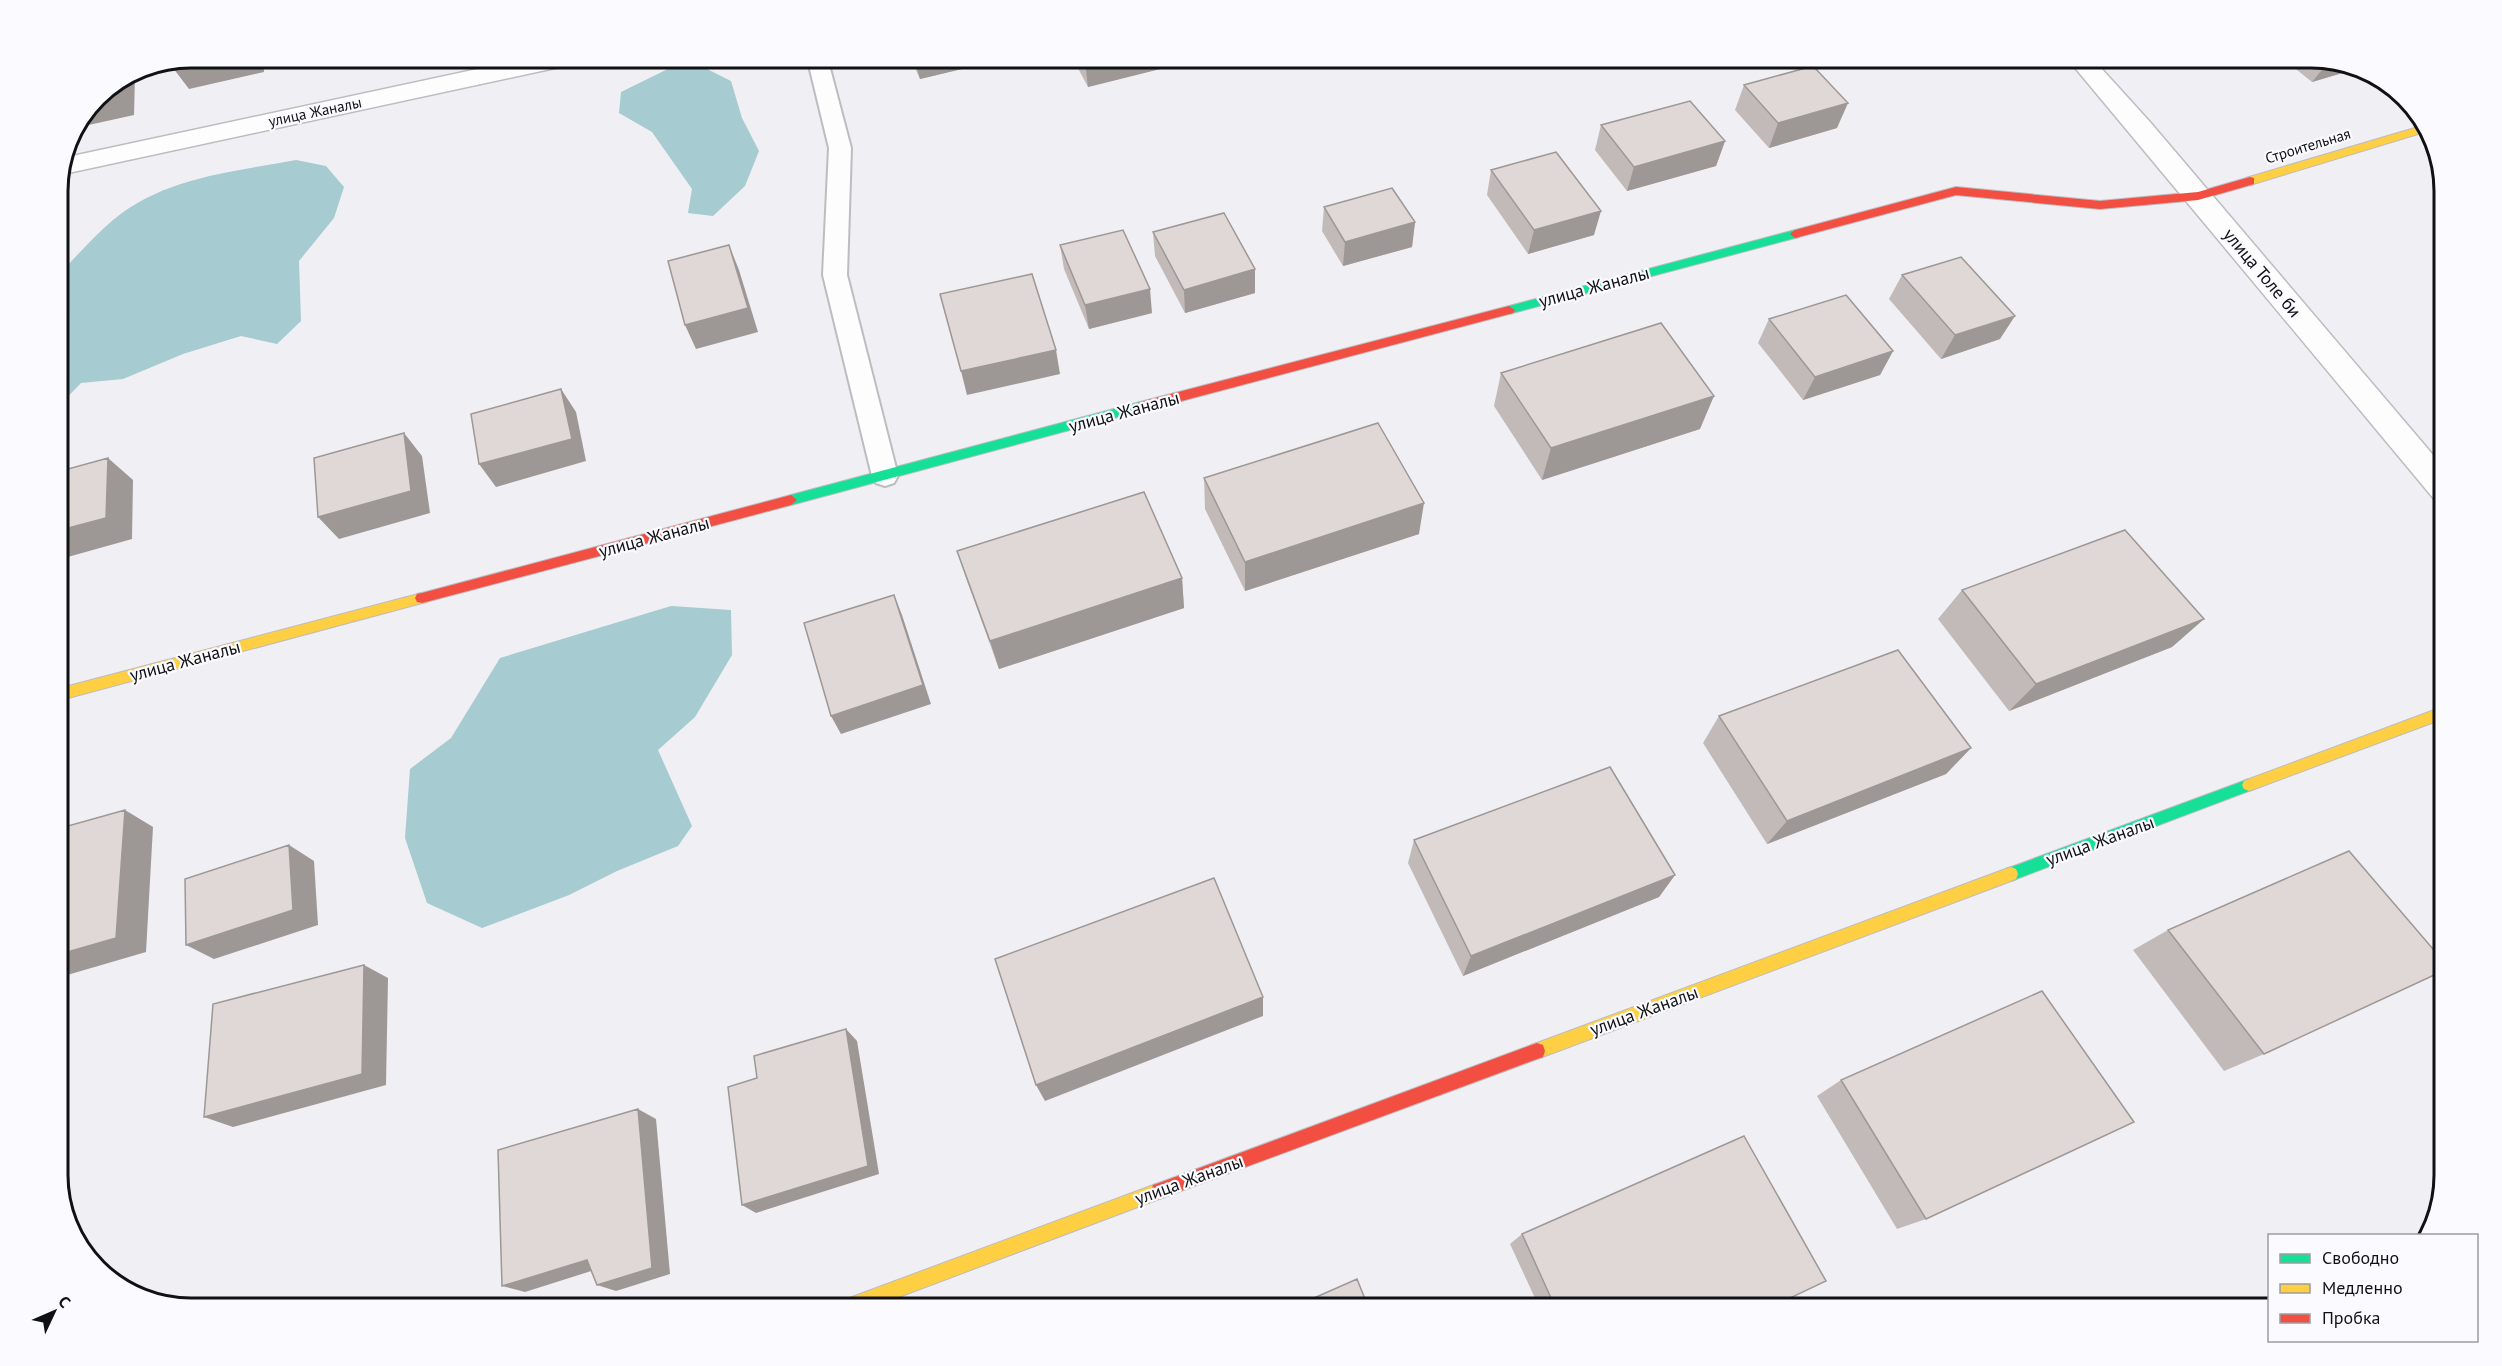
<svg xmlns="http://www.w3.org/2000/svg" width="2502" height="1366" font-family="'PT Sans',sans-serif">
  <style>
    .water { fill: #a6cbd0 }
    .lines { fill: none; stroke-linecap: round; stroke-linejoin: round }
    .lane-casing { stroke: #bcbdc1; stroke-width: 4 }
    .street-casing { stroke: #bcbdc1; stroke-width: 3 }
    .fast-casing { stroke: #bcbdc1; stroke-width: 2 }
    .slow-casing { stroke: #bcbdc1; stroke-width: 2 }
    .jam-casing { stroke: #bcbdc1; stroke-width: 2 }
    .lane { fill: #fdfdfd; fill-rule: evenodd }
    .street { fill: #fdfdfd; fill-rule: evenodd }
    .fast { fill: #16e098; fill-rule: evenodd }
    .slow { fill: #ffcf43; fill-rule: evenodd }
    .jam { fill: #f24e42; fill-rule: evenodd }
    .wall { fill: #c1bab8 }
    .shaded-wall { fill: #9d9796 }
    .building { fill: #e0d8d6; stroke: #9d9796; stroke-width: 1.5 }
    .labels { text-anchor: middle; stroke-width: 4.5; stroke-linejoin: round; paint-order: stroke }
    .far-street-label { font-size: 15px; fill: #101114; stroke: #fbfbff }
    .street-label { font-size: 18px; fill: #101114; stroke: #fbfbff }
    .rim { fill: none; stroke: #101114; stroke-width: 3 }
  </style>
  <rect width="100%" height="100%" fill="#efeff4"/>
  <path class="water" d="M674,66L707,69L731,81L742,118L759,151L745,186L713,216L688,213L692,189L652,132L619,113L621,92Z
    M296,160L326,166L344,187L334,218L299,261L301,321L277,344L241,336L183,354L123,379L81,383L57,408V276C75,258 93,237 113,220C165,177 232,172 296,160Z
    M671,606L731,610L732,655L695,717L658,750L692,826L678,846L617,871L569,895L482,928L427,903L405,838L410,769L451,738L500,658Z"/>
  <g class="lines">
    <defs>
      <path id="lane" d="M807,57H827L851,148L847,275L898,476L894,483L885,486L876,483L872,476L823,275L829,148Z"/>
      <path id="street" d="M533,57H581L578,62L569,65L59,175L63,158Z
        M2066,57H2091L2150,122L2445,469V502L2434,499Z"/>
      <path id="fast" d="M1795,230L1799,231V237L1509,314L1503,310L1509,306Z
        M1140,402L1146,407L1144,410L791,505L785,500L791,495Z
        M2249,779L2254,781L2256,785L2254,789L2011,881L2006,879L2004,874L2006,869Z"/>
      <path id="slow" d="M2425,125L2428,131L2250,185L2245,181L2246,178Z
        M422,593L427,594L429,598L427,602L422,603L57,701V689Z
        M2445,706V718L2249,791L2244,789L2242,785L2244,781Z
        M2011,867L2016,869L2018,874L2016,879L2011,881L1537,1059L1531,1057L1529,1051L1531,1045L1537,1043Z
        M1159,1183L1165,1185L1167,1191L1165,1197L1159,1199L867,1309H835L838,1303L844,1300Z"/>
      <path id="jam" d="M2250,177L2254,178V184L2198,200L2100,209L1956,195L1795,238L1790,234L1795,230L1956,187L2100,201L2198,192Z
        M1509,306L1515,310L1513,313L1140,412L1134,407L1140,402Z
        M791,495L797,500L791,505L422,603L417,602L415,598L417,594L422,593Z
        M1537,1043L1543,1045L1545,1051L1543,1057L1537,1059L1159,1199L1153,1197L1151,1191L1153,1185L1159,1183Z"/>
    </defs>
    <use href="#lane" class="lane-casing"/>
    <use href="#street" class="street-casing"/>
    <use href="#fast" class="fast-casing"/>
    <use href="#slow" class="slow-casing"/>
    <use href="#jam" class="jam-casing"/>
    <use href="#lane" class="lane"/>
    <use href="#street" class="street"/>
    <use href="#fast" class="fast"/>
    <use href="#slow" class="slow"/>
    <use href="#jam" class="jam"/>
  </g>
  <path class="wall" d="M910,57H986L987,63L920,79Z
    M1072,57H1184V63L1088,87Z
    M2281,57H2311L2359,68L2312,82Z
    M1744,85L1837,128L1769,148L1735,110Z
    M1601,125L1725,141L1716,166L1627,191L1595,150Z
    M1491,170L1594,235L1528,254L1487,195Z
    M1324,207L1415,222L1412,247L1343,266L1322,231Z
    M1153,232L1255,269V293L1185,313L1155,256Z
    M1060,245L1152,313L1089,329L1064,269Z
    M1902,275L2000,339L1941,359L1889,299Z
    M1769,319L1893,351L1880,375L1803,400L1758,343Z
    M1501,373L1700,429L1542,480L1494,406Z
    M1204,478L1419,534L1245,591L1205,509Z
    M957,551L1182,578L1184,608L999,669L967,581Z
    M1962,590L2204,619L2172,647L2009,711L1938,619Z
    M1719,716L1971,748L1946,774L1767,844L1703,743Z
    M1414,840L1675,875L1659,897L1463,976L1408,863Z
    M2168,930L2264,1054L2224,1071L2133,950Z
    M1841,1080L1926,1219L1897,1229L1817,1096Z
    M1522,1234L1767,1309H1540L1510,1244Z"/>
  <path class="shaded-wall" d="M201,57H263L264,72L189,89L170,64Z
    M914,57H986L987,63L920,79Z
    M1106,57H1184V63L1088,87L1085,62Z
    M2329,61L2359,68L2312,82Z
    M133,72L135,75L134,115L75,128L96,96Z
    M1848,103L1837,128L1769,148L1778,123Z
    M1725,141L1716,166L1627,191L1634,167Z
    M1601,211L1594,235L1528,254L1534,230Z
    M1415,222L1412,247L1343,266L1345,242Z
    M729,245L739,270L758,332L696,349L685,325Z
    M1255,269V293L1185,313L1184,290Z
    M1150,289L1152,313L1089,329L1085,305Z
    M2015,316L2000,339L1941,359L1955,335Z
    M1056,350L1060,374L967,395L961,371Z
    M1893,351L1880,375L1803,400L1815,377Z
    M561,389L576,412L586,461L496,487L479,464Z
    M1714,396L1700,429L1542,480L1551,448Z
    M404,433L422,456L430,513L339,539L318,517Z
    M108,458L133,480L132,539L57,560V531Z
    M1424,503L1419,534L1245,591V562Z
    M1182,578L1184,608L999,669L990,641Z
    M894,595L902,615L931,704L841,734L831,716Z
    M2204,619L2172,647L2009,711L2036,684Z
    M1971,748L1946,774L1767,844L1787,821Z
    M125,810L153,827L146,952L57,978V955Z
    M289,845L314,861L318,925L214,959L186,945Z
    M1675,875L1659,897L1463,976L1471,956Z
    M364,965L388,978L386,1085L233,1127L204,1117Z
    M1263,997V1016L1045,1101L1036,1085Z
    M846,1029L857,1041L879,1174L756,1213L742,1205Z
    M638,1109L656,1119L670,1274L616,1291L597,1285Z
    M587,1260L607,1266L525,1292L502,1286Z"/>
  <path class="building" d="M191,57H201L170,64V61Z
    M1082,57H1106L1085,62Z
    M1813,66L1848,103L1778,123L1744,85Z
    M114,84L113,90L102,92Z
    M1690,101L1725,141L1634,167L1601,125Z
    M1556,152L1601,211L1534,230L1491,170Z
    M1392,188L1415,222L1345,242L1324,207Z
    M1224,213L1255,269L1184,290L1153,232Z
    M1123,230L1150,289L1085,305L1060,245Z
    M729,245L748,308L685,325L668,261Z
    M1961,257L2015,316L1955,335L1902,275Z
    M1032,274L1056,350L961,371L940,294Z
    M1846,295L1893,351L1815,377L1769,319Z
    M1661,323L1714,396L1551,448L1501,373Z
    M561,389L572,439L479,464L471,414Z
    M1378,423L1424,503L1245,562L1204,478Z
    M404,433L411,491L318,517L314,458Z
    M108,458L106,518L57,531V472Z
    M1144,492L1182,578L990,641L957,551Z
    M2125,530L2204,619L2036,684L1962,590Z
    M894,595L923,685L831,716L804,623Z
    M1898,650L1971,748L1787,821L1719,716Z
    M1610,767L1675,875L1471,956L1414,840Z
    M125,810L116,938L57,955V829Z
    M289,845L293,910L186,945L185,879Z
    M2349,851L2445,963V970L2264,1054L2168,930Z
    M1214,878L1263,997L1036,1085L995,959Z
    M364,965L362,1074L204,1117L213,1004Z
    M2042,991L2134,1122L1926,1219L1841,1080Z
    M846,1029L868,1166L742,1205L728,1087L757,1078L754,1056Z
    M638,1109L652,1268L597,1285L587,1260L502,1286L498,1150Z
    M1744,1136L1826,1281L1767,1309H1556L1522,1234Z
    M1357,1279L1369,1309H1289Z"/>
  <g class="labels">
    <g class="far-street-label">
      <text transform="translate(315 112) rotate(-12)" y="5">улица Жаналы</text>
      <text transform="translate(2308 146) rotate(-17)" y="5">Строительная</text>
    </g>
    <g class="street-label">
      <text transform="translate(2262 273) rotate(50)" y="6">улица Толе би</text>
      <text transform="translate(1594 287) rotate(-15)" y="6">улица Жаналы</text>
      <text transform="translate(1124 412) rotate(-15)" y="6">улица Жаналы</text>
      <text transform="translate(654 537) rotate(-15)" y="6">улица Жаналы</text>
      <text transform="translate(185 661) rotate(-15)" y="6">улица Жаналы</text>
      <text transform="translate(2100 841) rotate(-20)" y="6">улица Жаналы</text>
      <text transform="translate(1644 1011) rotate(-20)" y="6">улица Жаналы</text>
      <text transform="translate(1189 1180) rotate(-20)" y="6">улица Жаналы</text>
    </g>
  </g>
  <path d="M0 0H2502V1366H0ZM191 68H2311A123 123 0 0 1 2434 191V1175A123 123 0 0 1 2311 1298H191A123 123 0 0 1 68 1175V191A123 123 0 0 1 191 68Z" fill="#fbfbff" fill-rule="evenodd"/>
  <path class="rim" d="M191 68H2311A123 123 0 0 1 2434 191V1175A123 123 0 0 1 2311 1298H191A123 123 0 0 1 68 1175V191A123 123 0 0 1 191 68Z"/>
  <rect x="2268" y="1234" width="210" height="108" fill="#fbfbff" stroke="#9d9da1" stroke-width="1.5"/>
  <rect x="2280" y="1254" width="30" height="9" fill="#16e098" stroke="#9d9da1" stroke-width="1.5"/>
  <text x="2322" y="1264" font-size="18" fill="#101114">Свободно</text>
  <rect x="2280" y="1284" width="30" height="9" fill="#ffcf43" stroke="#9d9da1" stroke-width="1.5"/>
  <text x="2322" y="1294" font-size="18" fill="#101114">Медленно</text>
  <rect x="2280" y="1314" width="30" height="9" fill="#f24e42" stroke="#9d9da1" stroke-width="1.5"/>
  <text x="2322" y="1324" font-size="18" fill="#101114">Пробка</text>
  <g transform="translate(54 1312) rotate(46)" stroke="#fbfbff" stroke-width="4.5" paint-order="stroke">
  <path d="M0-4.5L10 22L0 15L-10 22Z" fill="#101114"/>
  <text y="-9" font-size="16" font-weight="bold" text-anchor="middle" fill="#101114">С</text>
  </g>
</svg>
